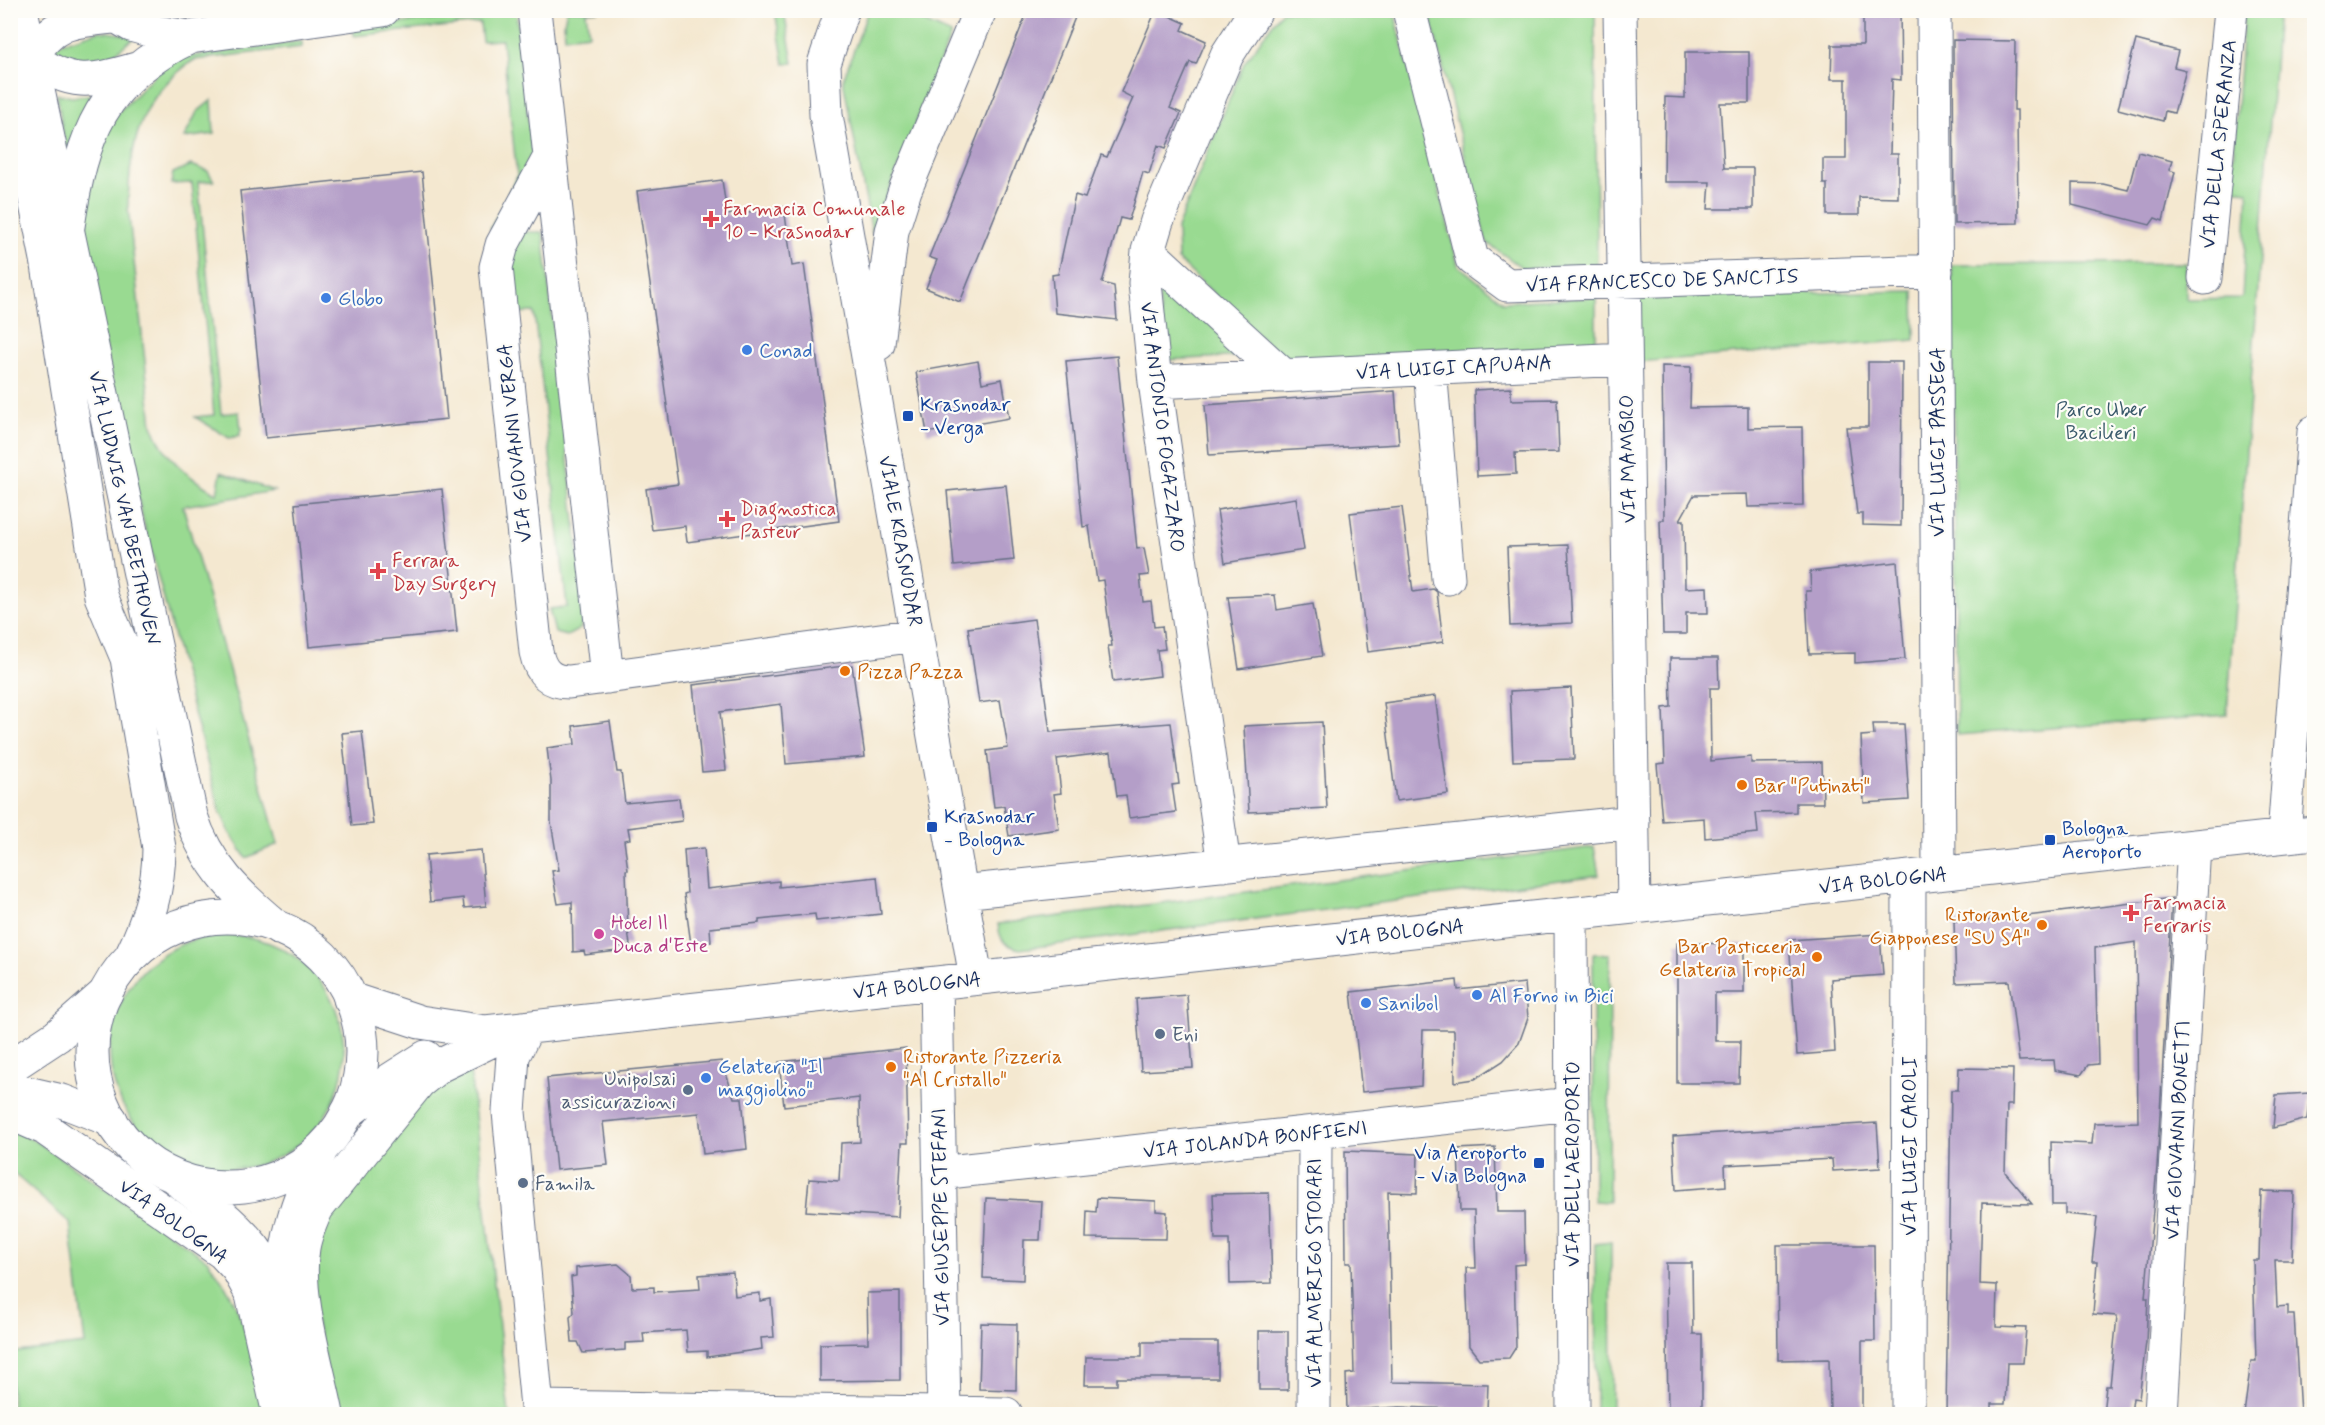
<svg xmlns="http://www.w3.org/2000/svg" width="2325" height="1425" font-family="Mynerve,sans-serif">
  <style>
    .green { fill: #99da91; stroke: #5a8478; stroke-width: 1.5 }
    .building { fill: #b49ec8 }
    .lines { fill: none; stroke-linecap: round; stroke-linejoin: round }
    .minor-casing { stroke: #677086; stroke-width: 35 }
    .major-casing { stroke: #677086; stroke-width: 35 }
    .minor { stroke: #fff; stroke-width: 33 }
    .major { stroke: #fff; stroke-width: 33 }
    .health-dot { fill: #e0444e; stroke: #fdfcf7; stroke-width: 2 }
    .shop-dot { fill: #3f7fe0; stroke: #fdfcf7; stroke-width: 2 }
    .transit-dot { fill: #1a4fb4; stroke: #fdfcf7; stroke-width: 2 }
    .food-dot { fill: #e8710a; stroke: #fdfcf7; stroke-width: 2 }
    .hotel-dot { fill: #d1479c; stroke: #fdfcf7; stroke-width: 2 }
    .service-dot { fill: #5c6f8a; stroke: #fdfcf7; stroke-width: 2 }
    .labels { text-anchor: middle; stroke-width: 4.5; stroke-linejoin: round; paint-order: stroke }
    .street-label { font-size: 20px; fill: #1b2f5e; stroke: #fdfcf7 }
    .health-label { font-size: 20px; fill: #be3a42; stroke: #fdfcf7; text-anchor: start }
    .shop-label { font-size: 20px; fill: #366cbe; stroke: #fdfcf7; text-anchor: start }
    .transit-label { font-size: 20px; fill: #164399; stroke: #fdfcf7; text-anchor: start }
    .park-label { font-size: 20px; fill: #3a5a6b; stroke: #fdfcf7 }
    .food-label { font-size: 20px; fill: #c56008; stroke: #fdfcf7; text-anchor: start }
    .hotel-label { font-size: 20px; fill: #b23c85; stroke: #fdfcf7; text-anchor: start }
    .service-label { font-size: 20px; fill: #4e5e75; stroke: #fdfcf7; text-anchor: start }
  </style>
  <rect width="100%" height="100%" fill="#fdfcf7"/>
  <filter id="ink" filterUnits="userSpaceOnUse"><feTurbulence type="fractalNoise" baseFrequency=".0167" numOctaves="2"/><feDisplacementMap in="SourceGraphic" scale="12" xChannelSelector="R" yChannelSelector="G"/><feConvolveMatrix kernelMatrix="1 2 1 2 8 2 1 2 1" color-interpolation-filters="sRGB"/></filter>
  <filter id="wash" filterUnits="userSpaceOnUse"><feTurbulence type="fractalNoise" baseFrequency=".008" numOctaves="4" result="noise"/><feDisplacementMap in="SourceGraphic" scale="24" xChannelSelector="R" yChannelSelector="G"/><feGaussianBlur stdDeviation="1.35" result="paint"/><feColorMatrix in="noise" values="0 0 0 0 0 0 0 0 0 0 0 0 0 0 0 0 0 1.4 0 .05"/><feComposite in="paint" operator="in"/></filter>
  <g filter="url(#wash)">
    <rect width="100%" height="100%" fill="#f4e8d0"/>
    <path class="green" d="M567,10L598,11L586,12L589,34L565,37L564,22Z
      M138,11H243C208,15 173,19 138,11Z
      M516,11L534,169L502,232L490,229L517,176L502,40L482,41L480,23L354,36L353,28Z
      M775,11H784L793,63L784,64Z
      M868,11H900L951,34L872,233L843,80Z
      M1282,11H1394L1458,265L1504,302L1596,297V346L1287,363L1178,260L1177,228L1244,63Z
      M1429,11H1595L1597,265L1524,269L1486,242Z
      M2244,11H2278L2227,715L1957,735L1952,265L2186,263V299L2242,298L2248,191L2231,189Z
      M99,31L136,36L108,59L84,68L54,54L58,44Z
      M302,41V47L194,60C139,96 129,146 128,207L152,425C163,457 188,477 217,494L221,472L274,491L183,506L278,844L246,858L230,833L220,811L143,520L90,281L86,232L89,194L109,122L171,59Z
      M57,94L72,97L97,94L83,116L66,152Z
      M212,100L214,134L184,138L197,112Z
      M191,165L208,171L214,181L198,182L221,414L239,412L241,429L239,436L229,438L195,417L214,415L192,183L171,184L173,173Z
      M522,232H543L585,614L580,629L567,636L555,633L549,609L567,607L534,312L514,313L509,253Z
      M1157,274L1247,356L1165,360Z
      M1914,291L1915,340L1638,362L1637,297Z
      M1594,847L1599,875L1020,949C1004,945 1000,941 998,924Z
      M110 1052a117 117 0 1 1 234 0a117 117 0 1 1-234 0Z
      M1593,954H1610L1609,1202L1594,1201Z
      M470,1071L509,1414H335L310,1291L318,1228L431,1086Z
      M11,1129L37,1142L206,1259C247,1306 251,1356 265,1414H12L10,1353L85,1344L70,1223L11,1171Z
      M1611,1242L1612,1414H1596L1595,1244Z"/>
    <g id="blocks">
      <path class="building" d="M1028,10H1078L960,302L926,288L937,260L929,257Z
        M1156,10L1185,23L1182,30L1206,41L1196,64L1190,62L1170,108L1181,113L1166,148L1158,145L1149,174L1143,172L1129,220L1120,218L1102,283L1114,286L1117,320L1055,313L1052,275L1058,274L1075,195L1085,198L1101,155L1107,157L1133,98L1121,92Z
        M1863,10H1900L1901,80L1892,79L1890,154H1898V198L1859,197V215H1827V184H1823V159H1846V79H1831L1832,45H1863Z
        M1953,40L2015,41L2014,110H2017L2018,223L1954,224Z
        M2136,40L2178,51L2174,67L2186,70L2174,113L2165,111L2163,121L2118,109Z
        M1685,52H1749V103H1720L1724,168H1753V209H1708L1710,182H1664L1665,97L1685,98Z
        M2138,152L2172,161L2169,170L2175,172L2163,221L2155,218L2150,225L2072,205V183L2103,184L2128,190Z
        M422,172L447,419L266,438L240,191Z
        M722,180L727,215L784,207L792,266L804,264L839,521L687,542L685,526L652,530L646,489L678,484L637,191Z
        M1117,356L1137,549L1144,548L1149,575L1140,576L1143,602L1151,601L1154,627L1162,626L1165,649L1157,650L1160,676L1113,682L1108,646H1112L1103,580L1097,581L1089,526L1083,527L1066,361Z
        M978,361L982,383L1002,379L1009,418L927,433L916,372Z
        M1868,362H1902L1901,526L1863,525V514H1857L1846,427H1868Z
        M1662,366L1691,367L1690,408L1748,407V428L1802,427L1803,506L1748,507L1747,494L1694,495L1680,520H1684L1685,588L1707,587L1708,613H1686V634H1663L1660,520H1664Z
        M1511,388V400L1557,399L1559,452L1515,453L1516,474L1477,476L1474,390Z
        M1395,391L1399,444L1209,455L1205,405Z
        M1006,485L1014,560L954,566L947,491Z
        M442,489L457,632L309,647L295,504Z
        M1296,498L1304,550L1225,563L1217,510Z
        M1402,507L1413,592L1433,589L1437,592L1443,642L1368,652L1350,513Z
        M1568,545L1572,623L1510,626L1507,547Z
        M1897,562L1905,659L1855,663V653L1809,654L1806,591H1811L1810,572Z
        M1275,595L1277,610L1313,604L1322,656L1239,669L1228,597Z
        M1034,619L1050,732L1171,723L1179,784L1172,785L1176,812L1129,818L1126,795L1117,796L1111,752L1057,759L1061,793L1054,794L1059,829L1009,836L1004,806L994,807L987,751L1008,748L1000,700L979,703L968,628Z
        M1670,658H1718L1719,688H1710L1711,761L1751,757V763L1822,762L1823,803H1796V812L1756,813L1758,833L1705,838L1704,818L1662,821L1657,764L1665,763L1663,708L1671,707Z
        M852,665L865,757L786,764L781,704L720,712L726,770L702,772L693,685Z
        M1571,688L1574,759L1513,761L1510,691Z
        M1435,696L1448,794L1396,801L1384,703Z
        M610,721L617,772H621L625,803L679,798L682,821L628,828L630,839L624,840L628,870H626L628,930L630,945L617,947V951L585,955L584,951L573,952L572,902L558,904L552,871L559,870L551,822V781L547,748L575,744L573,726Z
        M1322,722L1327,808L1249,812L1244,726Z
        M1873,724H1904L1909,800L1864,803L1861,736L1874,735Z
        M362,731L373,824L352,826L342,733Z
        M704,848L707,889L779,881V887L877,877L881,914L816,921L815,914L759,920V923L710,928L711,942L691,944L684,894L687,893L684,850Z
        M481,850L486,906L464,908L463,898L430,902L426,855Z
        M2172,898L2157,1167L2145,1298H2148L2146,1342L2139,1399L2133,1398L2131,1414H2103L2106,1386H2110L2117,1316L2093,1314L2097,1262H2092L2097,1217L2065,1214V1205H2052L2051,1142L2092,1144L2094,1123L2138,1122L2136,942L2095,948L2098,1064L2088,1065L2081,1075L2055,1070L2054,1060L2019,1061L2009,981L1956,983L1954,921L2019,920V917Z
        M1880,934L1883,975L1831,979L1835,1052L1797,1055L1789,940Z
        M1677,943L1744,944V993H1715V1041H1740L1739,1083H1677Z
        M1457,980L1458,990L1525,983L1528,1018L1519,1043L1503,1061L1475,1079L1455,1082L1454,1030H1423L1421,1086L1362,1092L1351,992Z
        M1187,995L1193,1068L1141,1071L1136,999Z
        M906,1048L908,1143H902L898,1217L806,1211L809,1179L839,1181L841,1143L860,1142L859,1098L784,1106L779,1062Z
        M722,1061L734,1098H742L747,1149L703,1154L699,1113L603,1122L608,1165L556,1170L547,1078Z
        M1959,1068L2013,1069L2012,1105H2007L2005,1172L2032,1204L1982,1203L1980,1284L1997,1285L1996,1327L2026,1328L2023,1363H2007L2005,1404H1992V1414H1946L1951,1090H1958Z
        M2310,1093L2307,1119L2273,1128L2276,1095Z
        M1877,1123L1880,1168L1833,1171L1832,1159L1725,1165L1726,1186L1676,1190L1673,1136Z
        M1495,1147L1497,1212H1524L1525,1264L1514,1265L1516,1347L1509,1358L1479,1359L1469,1346L1466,1268H1476L1474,1211H1460L1458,1149Z
        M1345,1151L1418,1154L1417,1193L1388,1192L1392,1382L1488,1384L1487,1410L1400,1407L1347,1410L1346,1374L1354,1373L1351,1263H1346Z
        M2261,1191L2294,1192L2292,1260H2275L2277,1307L2288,1306V1315H2294L2300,1414H2244L2251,1361H2256L2253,1260H2259Z
        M1269,1193L1272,1283L1230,1284L1229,1240H1215L1213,1194Z
        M986,1198L1042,1201L1040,1240H1024L1023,1280L983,1278Z
        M1097,1198L1156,1201V1211L1167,1212L1166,1239L1086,1238L1087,1211L1096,1212Z
        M1777,1245H1874L1875,1341H1862V1413H1830L1829,1359L1778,1360Z
        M1666,1263H1692L1693,1334H1702V1414H1668Z
        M618,1264L631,1275L632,1288L654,1287V1292L700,1289L699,1275L733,1272L735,1296L760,1293V1301L771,1299L774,1337L761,1338L762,1349L707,1357V1351L688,1352L686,1330L643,1333L644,1342L625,1343V1350L583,1353L578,1342H572L570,1317L574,1313L571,1277L576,1276V1268Z
        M900,1292V1380L820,1381V1344L868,1343L867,1293Z
        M981,1323L1017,1324L1016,1390L979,1389Z
        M1259,1331H1288V1390H1259Z
        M1142,1342H1218V1378H1117V1385H1085L1086,1357H1142Z"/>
    </g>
  </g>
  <g filter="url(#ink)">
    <use href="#blocks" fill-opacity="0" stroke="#677086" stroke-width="1.5"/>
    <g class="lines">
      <defs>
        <path id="minor" d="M105,10L131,25L156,32L190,37L383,10
          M534,10L607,677
          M842,10L824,64L826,115L976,978
          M1409,10L1472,259L1507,285L1936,271
          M1620,10L1634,907
          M1934,10L1939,873
          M114,17C74,21 54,20 31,57C70,87 91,82 136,69
          M550,157L502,245L496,267L536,652C540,671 549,682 569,682L917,635
          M68,226C82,134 102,79 190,37
          M1148,251L1284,376
          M2205,278L2231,10
          M878,344L892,231L905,190L980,10
          M1430,369L1448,578
          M1155,382L1625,359
          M2284,836L2314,432
          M1224,865L1155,382L1145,283L1148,251L1157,221L1227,55L1256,10
          M961,892L1633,822
          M1571,914L1573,1414
          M936,983L944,1414
          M350,999L420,1022L485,1032L2314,833
          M527,1028L513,1056L509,1112L537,1407L1006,1414
          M10,1067L57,1036L106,993
          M10,1089L62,1101L111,1120
          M10,1113L44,1128L223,1253L238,1269L252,1295L279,1414
          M347,1113L390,1080L426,1057
          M939,1173L1571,1104
          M327,1414C318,1367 295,1295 303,1248C305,1234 311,1221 317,1208L419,1082L439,1066L505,1034
          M1314,1414L1315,1132
          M1908,1414L1909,877
          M2161,1414L2194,846"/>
        <path id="major" d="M21,10L191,816C207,866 239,896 278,928
          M10,75L47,259L101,596L127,658L159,848C159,888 148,922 131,957
          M92 1052a135 135 0 1 1 270 0a135 135 0 1 1-270 0Z
          M182,1184C208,1203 234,1223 254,1248C289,1293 293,1361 304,1414
          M283,1298C283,1240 297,1201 321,1150"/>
      </defs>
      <use href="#minor" class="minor-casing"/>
      <use href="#major" class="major-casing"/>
      <use href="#minor" class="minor"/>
      <use href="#major" class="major"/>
    </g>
  </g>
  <g class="health-dot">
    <path d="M708 210h6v6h6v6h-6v6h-6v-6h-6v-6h6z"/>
    <path d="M724 510h6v6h6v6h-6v6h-6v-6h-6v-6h6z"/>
    <path d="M375 562h6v6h6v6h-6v6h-6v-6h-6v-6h6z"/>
    <path d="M2128 904h6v6h6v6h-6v6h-6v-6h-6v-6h6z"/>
  </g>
  <g class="shop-dot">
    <circle cx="326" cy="298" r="6"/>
    <circle cx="747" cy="350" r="6"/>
    <circle cx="1477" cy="995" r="6"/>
    <circle cx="1366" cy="1003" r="6"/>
    <circle cx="706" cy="1078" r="6"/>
  </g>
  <g class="transit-dot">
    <rect x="902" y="410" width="12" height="12" rx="3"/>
    <rect x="926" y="821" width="12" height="12" rx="3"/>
    <rect x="2044" y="834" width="12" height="12" rx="3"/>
    <rect x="1533" y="1157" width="12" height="12" rx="3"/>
  </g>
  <g class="food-dot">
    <circle cx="845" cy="671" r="6"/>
    <circle cx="1742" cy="785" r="6"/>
    <circle cx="2042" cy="925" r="6"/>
    <circle cx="1817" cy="957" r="6"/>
    <circle cx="891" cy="1067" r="6"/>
  </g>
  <circle class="hotel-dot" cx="599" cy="934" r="6"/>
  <g class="service-dot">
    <circle cx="1160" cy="1034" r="6"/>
    <circle cx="688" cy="1090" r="6"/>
    <circle cx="523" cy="1183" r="6"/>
  </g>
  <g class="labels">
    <g class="street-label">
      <text transform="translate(2218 144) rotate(-84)" y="7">VIA DELLA SPERANZA</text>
      <text transform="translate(1662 280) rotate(-2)" y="7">VIA FRANCESCO DE SANCTIS</text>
      <text transform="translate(1454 367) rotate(-3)" y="7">VIA LUIGI CAPUANA</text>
      <text transform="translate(1163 427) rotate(83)" y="7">VIA ANTONIO FOGAZZARO</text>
      <text transform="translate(1937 442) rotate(-90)" y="7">VIA LUIGI PASSEGA</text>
      <text transform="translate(514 443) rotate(-96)" y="7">VIA GIOVANNI VERGA</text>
      <text transform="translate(1627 459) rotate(-91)" y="7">VIA MAMBRO</text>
      <text transform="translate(125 508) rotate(78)" y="7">VIA LUDWIG VAN BEETHOVEN</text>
      <text transform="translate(901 541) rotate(80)" y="7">VIALE KRASNODAR</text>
      <text transform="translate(1883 880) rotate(-6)" y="7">VIA BOLOGNA</text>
      <text transform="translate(1400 932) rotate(-6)" y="7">VIA BOLOGNA</text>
      <text transform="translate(917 985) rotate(-6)" y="7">VIA BOLOGNA</text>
      <text transform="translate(2177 1130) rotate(-87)" y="7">VIA GIOVANNI BONETTI</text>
      <text transform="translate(1255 1139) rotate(-6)" y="7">VIA JOLANDA BONFIENI</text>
      <text transform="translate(1909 1146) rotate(-90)" y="7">VIA LUIGI CAROLI</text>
      <text transform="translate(1572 1164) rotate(-90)" y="7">VIA DELL'AEROPORTO</text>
      <text transform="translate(940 1217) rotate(-91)" y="7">VIA GIUSEPPE STEFANI</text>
      <text transform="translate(174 1221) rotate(36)" y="7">VIA BOLOGNA</text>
      <text transform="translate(1314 1273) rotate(-90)" y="7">VIA ALMERIGO STORARI</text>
    </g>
    <g class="health-label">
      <text x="723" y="215">Farmacia Comunale<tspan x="723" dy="23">10 - Krasnodar</tspan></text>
      <text x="740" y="515">Diagnostica<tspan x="740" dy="23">Pasteur</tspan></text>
      <text x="392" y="567">Ferrara<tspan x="392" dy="23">Day Surgery</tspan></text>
      <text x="2143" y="909">Farmacia<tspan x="2143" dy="23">Ferraris</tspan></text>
    </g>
    <g class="shop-label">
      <text x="338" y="305">Globo</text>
      <text x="759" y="357">Conad</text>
      <text x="1489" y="1002">Al Forno in Bici</text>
      <text x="1378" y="1010">Sanibol</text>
      <text x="718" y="1073">Gelateria "Il<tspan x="718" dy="23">maggiolino"</tspan></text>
    </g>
    <g class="transit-label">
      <text x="920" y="411">Krasnodar<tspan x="920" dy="23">- Verga</tspan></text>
      <text x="944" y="823">Krasnodar<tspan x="944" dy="23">- Bologna</tspan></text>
      <text x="2062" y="835">Bologna<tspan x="2062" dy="23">Aeroporto</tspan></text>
      <text x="1527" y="1159" text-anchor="end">Via Aeroporto<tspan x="1527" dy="23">- Via Bologna</tspan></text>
    </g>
    <g class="park-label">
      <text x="2101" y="416">Parco Uber<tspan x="2101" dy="23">Bacilieri</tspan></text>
    </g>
    <g class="food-label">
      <text x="857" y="678">Pizza Pazza</text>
      <text x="1754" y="792">Bar "Putinati"</text>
      <text x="2030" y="921" text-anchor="end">Ristorante<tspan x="2030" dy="23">Giapponese "SU SA"</tspan></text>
      <text x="1805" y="953" text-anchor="end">Bar Pasticceria<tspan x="1805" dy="23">Gelateria Tropical</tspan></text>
      <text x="903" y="1063">Ristorante Pizzeria<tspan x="903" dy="23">"Al Cristallo"</tspan></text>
    </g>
    <g class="hotel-label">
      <text x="611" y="929">Hotel Il<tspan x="611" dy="23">Duca d'Este</tspan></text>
    </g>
    <g class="service-label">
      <text x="1172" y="1041">Eni</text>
      <text x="676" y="1085" text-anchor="end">Unipolsai<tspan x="676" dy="23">assicurazioni</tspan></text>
      <text x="535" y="1190">Famila</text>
    </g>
  </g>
  <rect width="2325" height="1425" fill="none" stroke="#fdfcf7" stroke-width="36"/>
</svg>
